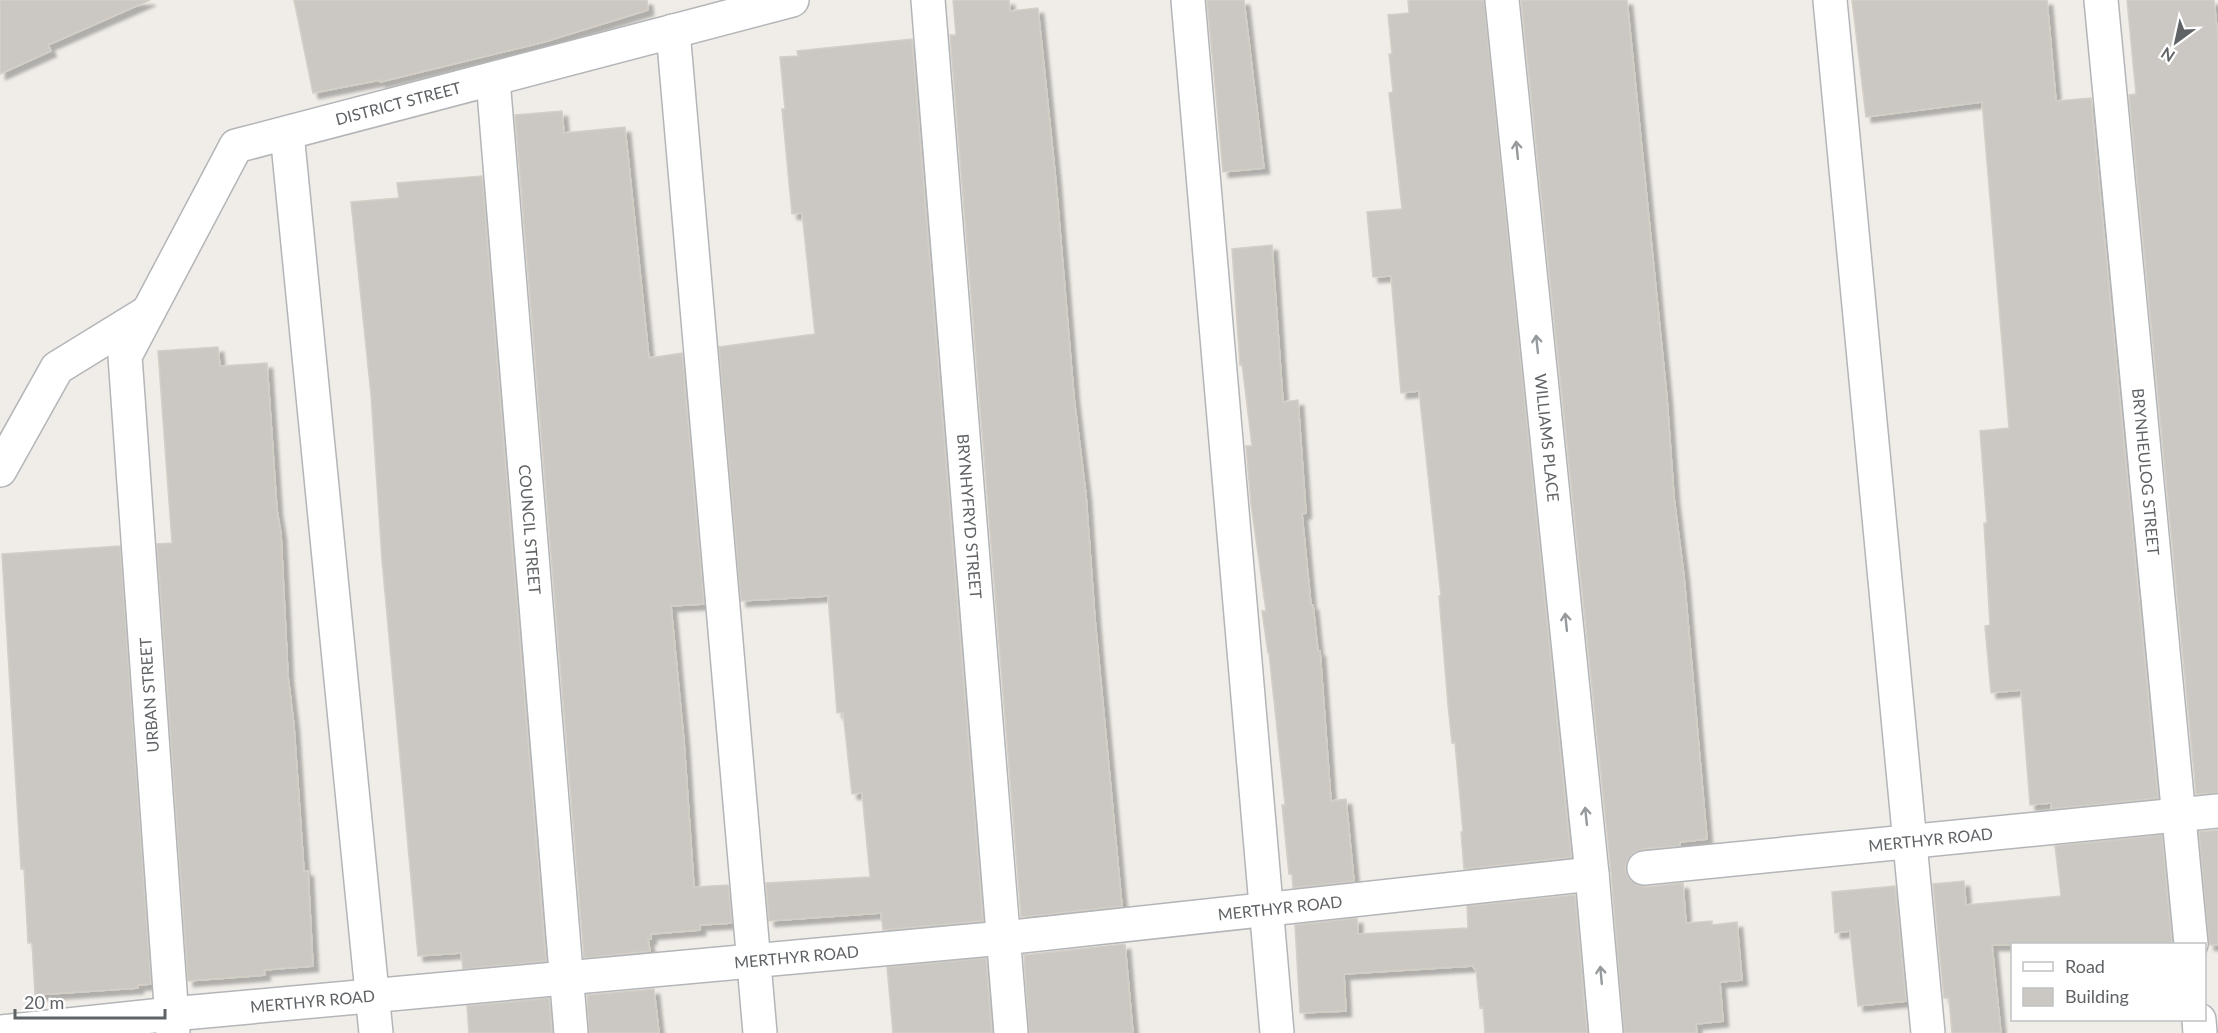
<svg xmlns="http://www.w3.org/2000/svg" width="2218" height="1033" font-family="Lato,sans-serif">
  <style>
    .building { fill: #cbc8c4; stroke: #d4cfc6; stroke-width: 1.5; filter: url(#shadow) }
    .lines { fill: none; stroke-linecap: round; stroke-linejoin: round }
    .minor-casing { stroke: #b3b5b8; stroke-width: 36 }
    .minor { stroke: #fff; stroke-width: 33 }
    .oneway { stroke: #979a9c }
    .labels { text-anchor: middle; stroke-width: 6; stroke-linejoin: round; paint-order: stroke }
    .street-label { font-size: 16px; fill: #5f6366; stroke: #fff }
  </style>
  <defs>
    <filter id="shadow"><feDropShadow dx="5.5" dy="5.5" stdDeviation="1.5" flood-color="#0004"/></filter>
  </defs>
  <rect width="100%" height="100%" fill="#f0ede8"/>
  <path class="building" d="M0,0H150L48,45L51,51L0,74Z
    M294,0H647L648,10L544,42L380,82V80L313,93Z
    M953,0H1009L1010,11L1038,8L1056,182L1074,397L1086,495L1095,619L1122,906L1021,917L950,35H956Z
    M1207,0H1244L1264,168L1223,172Z
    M1408,0H1484L1571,857L1464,869L1461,832H1463L1455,743H1452L1448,705L1439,596H1441L1419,391L1401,393L1391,276L1373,277L1367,212L1402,209L1389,93L1393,92L1389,54H1392L1388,15L1409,13Z
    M1521,0H1627L1667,398L1674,497L1684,576L1707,839L1680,842V846L1642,849L1633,853L1627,860L1625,869L1629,879L1637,885L1646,887L1683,883L1686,923L1712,921V925L1737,922L1742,980L1720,982L1723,1021L1696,1024L1697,1033H1624L1611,872Z
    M1852,0H2047L2056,101L2091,98L2158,798L2051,809V803L2030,805L2021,690L1991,693L1985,626L1990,625L1984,523H1987L1980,431L2009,428L1982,102L1866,117Z
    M2127,0H2214L2218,39V793L2196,794L2129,95L2136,94Z
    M912,39L983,921L883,930L881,913L769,921L766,883L870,877L862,793L852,794L843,712L837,713L828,596L741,601L719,347L815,334L802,213L792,214L782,109H785L780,57L798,56L797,51Z
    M562,111L564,133L625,127L649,358L682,353L704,604L671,606L684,741L694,887L728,885L732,923L700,925V930L651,934V939H648L650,951L584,958L515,115Z
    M482,176L546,961L463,969L461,953L418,956L382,560L371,395L351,202L399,198L397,183Z
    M1272,245L1283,402L1298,400L1306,513L1302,514L1311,605H1313L1318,651H1320L1331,801L1346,799L1354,881L1293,888L1292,874H1289L1282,805H1285L1269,653H1268L1262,611H1266L1251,504L1246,446H1252L1242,364L1240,365L1232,249Z
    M218,347L220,366L267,363L277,510L281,534L288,676L294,726L304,871H308L313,966L264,970L265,975L188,981L157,544L172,543L158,351Z
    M120,546L151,984L138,985V988L35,995L32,943H28L24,868L21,869L2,554Z
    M2218,830V945H2209L2199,832Z
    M2162,835L2172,945H1992L2001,1033H1952L1949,998H1944L1933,884L1964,881L1966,905L2061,896L2055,846Z
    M1895,886L1906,1001L1858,1006L1850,931L1835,933L1832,892Z
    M1575,895L1587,1033H1485L1483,1007L1480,1008L1476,969H1474L1473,966L1344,974L1346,1011L1300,1013L1295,925L1357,918L1358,934L1468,928L1467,906Z
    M1125,944L1133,1033H1029L1024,955Z
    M986,958L992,1033H893L887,967Z
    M654,989L659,1033H589L587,995Z
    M549,998L552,1033H469L467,1006Z"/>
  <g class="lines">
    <defs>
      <g id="minor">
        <path id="s1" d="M928,0L1011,1033"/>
        <path d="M1188,0L1277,1033"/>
        <path id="s2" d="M1502,0L1592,874L1606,1033"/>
        <path d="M1830,0L1928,1033"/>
        <path id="s3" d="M2101,0L2191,944"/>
        <path d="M673,31L760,1033"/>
        <path id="s4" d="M493,79L571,1033"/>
        <path d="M287,133L376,1033"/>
        <path d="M0,470L57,368L148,312"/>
        <path id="s5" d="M1644,868L2218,811"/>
        <path d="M2199,1020L2200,1033"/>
        <path id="s6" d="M0,1032L172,1014L1003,938L1592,874"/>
        <path id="s7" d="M173,1033L125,356L236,146L792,0"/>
      </g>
    </defs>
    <use href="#minor" class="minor-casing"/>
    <use href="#minor" class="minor"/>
  </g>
  <defs><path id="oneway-shaft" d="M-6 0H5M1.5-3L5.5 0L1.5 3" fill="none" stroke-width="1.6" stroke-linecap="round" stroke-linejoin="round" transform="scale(1.5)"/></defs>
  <g class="oneway">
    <use href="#oneway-shaft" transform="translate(1517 150) rotate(-96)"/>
    <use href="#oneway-shaft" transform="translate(1537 344) rotate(-96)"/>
    <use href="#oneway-shaft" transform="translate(1566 622) rotate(-96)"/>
    <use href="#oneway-shaft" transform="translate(1586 816) rotate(-96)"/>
    <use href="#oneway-shaft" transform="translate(1601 975) rotate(-95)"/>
  </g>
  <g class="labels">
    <g class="street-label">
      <text dy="6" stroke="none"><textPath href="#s7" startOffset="1084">DISTRICT STREET</textPath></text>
      <text dy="6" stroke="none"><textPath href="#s2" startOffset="440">WILLIAMS PLACE</textPath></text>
      <text dy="6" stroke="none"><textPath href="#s3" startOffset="474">BRYNHEULOG STREET</textPath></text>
      <text dy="6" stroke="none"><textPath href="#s1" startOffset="518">BRYNHYFRYD STREET</textPath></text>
      <text dy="6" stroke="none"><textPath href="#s4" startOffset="452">COUNCIL STREET</textPath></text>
      <text transform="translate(149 695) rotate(-94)" y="6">URBAN STREET</text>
      <text dy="6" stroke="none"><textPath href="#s5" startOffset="288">MERTHYR ROAD</textPath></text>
      <text dy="6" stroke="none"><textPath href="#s6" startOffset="1286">MERTHYR ROAD</textPath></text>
      <text dy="6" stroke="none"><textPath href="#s6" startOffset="800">MERTHYR ROAD</textPath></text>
      <text dy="6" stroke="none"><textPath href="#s6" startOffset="314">MERTHYR ROAD</textPath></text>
    </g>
  </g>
  <rect x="2011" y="943" width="195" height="78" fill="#ffffff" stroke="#bfc1c2" stroke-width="1.5"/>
  <rect x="2023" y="962" width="30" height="9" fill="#ffffff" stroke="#bfc1c2" stroke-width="1.5"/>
  <text x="2065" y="973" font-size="18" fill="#5f6366">Road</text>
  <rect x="2023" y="988" width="30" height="18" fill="#cbc8c4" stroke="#bfc1c2" stroke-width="1.5"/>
  <text x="2065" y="1003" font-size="18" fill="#5f6366">Building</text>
  <g transform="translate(2176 42) rotate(213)" stroke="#ffffff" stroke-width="4.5" paint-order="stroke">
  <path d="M0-4.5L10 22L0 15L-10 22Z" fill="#5f6366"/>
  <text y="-9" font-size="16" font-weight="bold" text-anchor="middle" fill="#5f6366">N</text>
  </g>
  <path d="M15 1009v9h150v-9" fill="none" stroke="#5f6366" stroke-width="3"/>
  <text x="24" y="1009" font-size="18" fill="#5f6366" stroke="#ffffff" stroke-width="4.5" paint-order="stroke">20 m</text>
</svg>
